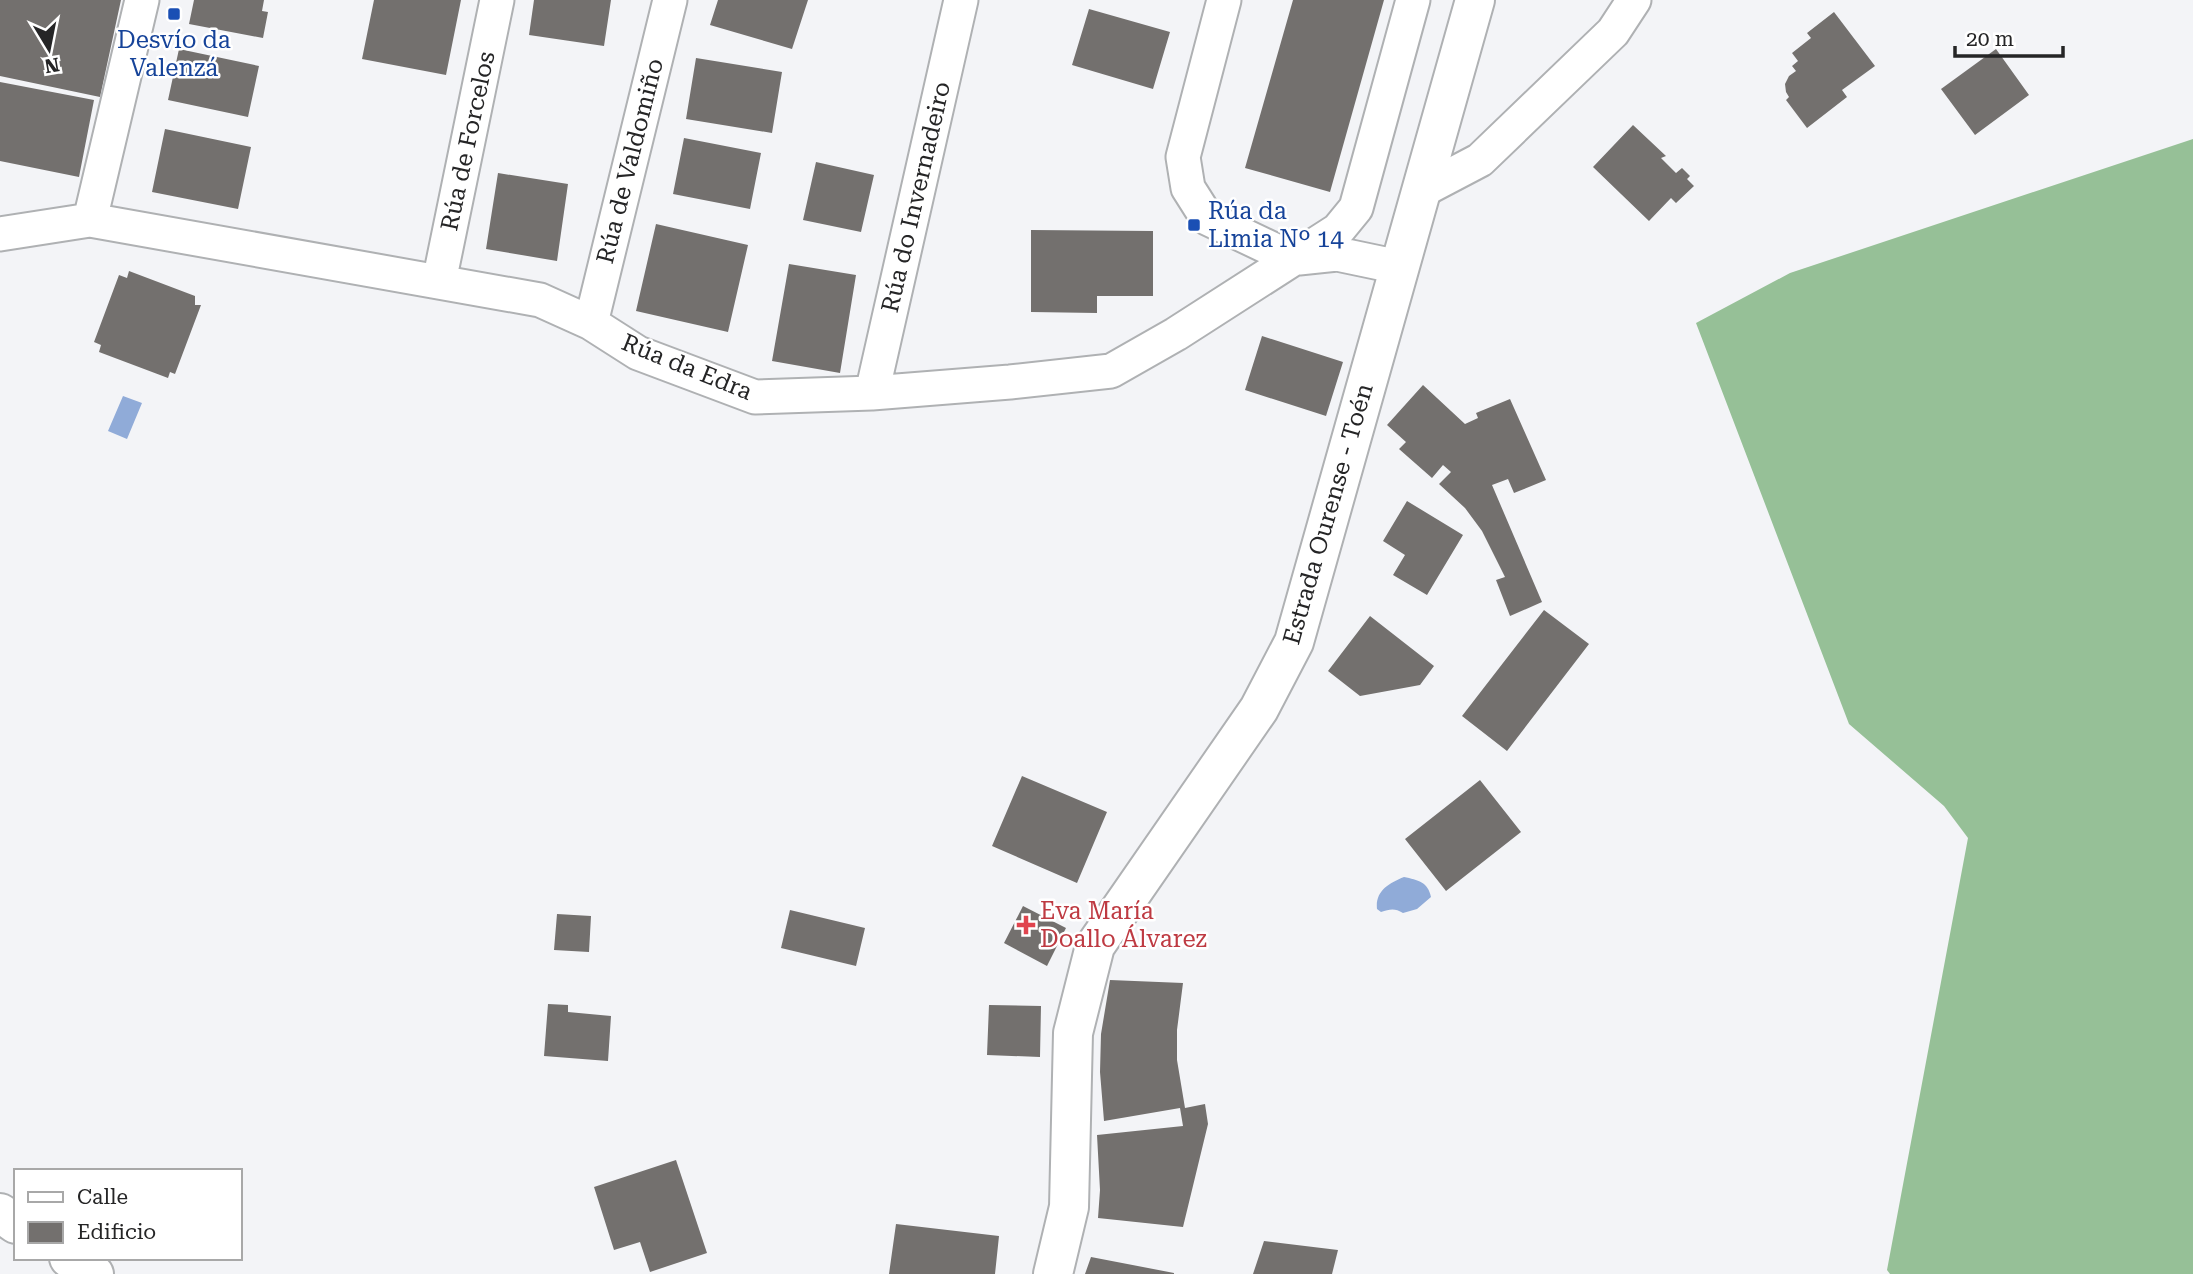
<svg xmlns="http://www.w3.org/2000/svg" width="2193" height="1274" font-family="'Roboto Serif',serif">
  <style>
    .forest { fill: #96c097 }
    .water { fill: #90abd8 }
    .building { fill: #73706e }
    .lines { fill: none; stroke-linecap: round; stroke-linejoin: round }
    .minor-casing { stroke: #afb1b3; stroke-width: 37 }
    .tertiary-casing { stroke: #afb1b3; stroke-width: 42 }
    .minor { stroke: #fff; stroke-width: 33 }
    .tertiary { stroke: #fff; stroke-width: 38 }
    .transit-dot { fill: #1a4fb4; stroke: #fff; stroke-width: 2.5 }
    .health-dot { fill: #e0444e; stroke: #fff; stroke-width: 2.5 }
    .labels { text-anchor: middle; stroke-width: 5; stroke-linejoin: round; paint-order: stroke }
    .transit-label { font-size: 24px; fill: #164399; stroke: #fff }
    .street-label { font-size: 24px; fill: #252526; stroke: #fff }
    .health-label { font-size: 24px; fill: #be3a42; stroke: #fff; text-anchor: start }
  </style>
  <rect width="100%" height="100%" fill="#f3f4f7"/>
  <path class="forest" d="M2193,139V1274H1890L1887,1270L1968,838L1944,806L1849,724L1696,323L1790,273Z"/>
  <path class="water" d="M123,396L142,403L127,439L108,431Z
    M1404,877C1418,880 1428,882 1431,897L1417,909L1403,913C1395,908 1390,909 1381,912L1377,909C1375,891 1389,883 1404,877Z"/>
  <path class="building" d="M0,0H121L100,97L0,76Z
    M194,0H264L262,11L268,12L263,38L189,24Z
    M374,0H461L446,75L362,59Z
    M534,0H611L604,46L529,35Z
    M718,0H808L792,49L710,25Z
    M1293,0H1384L1330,192L1245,168Z
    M1089,9L1170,32L1153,89L1072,65Z
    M1834,12L1875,66L1842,90L1847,97L1807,128L1786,100L1789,97L1786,92L1785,84L1789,76L1796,71L1792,66L1798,61L1792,53L1811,38L1807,33Z
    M179,49L259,66L248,117L168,100Z
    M1996,49L2029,95L1975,135L1941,89Z
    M696,58L782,72L772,133L686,119Z
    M0,82L94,100L79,177L0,161Z
    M1633,125L1666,156L1661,158L1676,173L1682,168L1690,176L1687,179L1694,186L1676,203L1671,198L1649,221L1593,167Z
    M165,129L251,147L238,209L152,192Z
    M684,138L761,153L750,209L673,194Z
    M816,162L874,175L861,232L803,220Z
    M498,173L568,184L557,261L486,249Z
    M656,224L748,245L728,332L636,311Z
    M1031,230L1153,231V296H1097V313L1031,312Z
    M789,264L856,275L840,373L772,361Z
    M129,271L195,296V305H201L175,374L170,372L168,378L99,352L101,345L94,342L119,275L127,278Z
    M1262,336L1343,362L1326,416L1245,390Z
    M1423,385L1465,424L1478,418L1476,413L1510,399L1546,480L1514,493L1508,479L1492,485L1542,602L1510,616L1496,580L1505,577L1482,531L1465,508L1439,484L1451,472L1443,465L1432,478L1399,449L1406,442L1387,425Z
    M1407,501L1463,535L1427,595L1393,575L1405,555L1383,541Z
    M1544,610L1589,644L1507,751L1462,716Z
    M1370,616L1434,666L1420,685L1360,696L1328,671Z
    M1022,776L1107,812L1077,883L992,846Z
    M1480,780L1521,832L1446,891L1405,839Z
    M1023,906L1066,928L1047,966L1004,943Z
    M790,910L865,928L856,966L781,948Z
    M557,914L591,916L589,952L554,950Z
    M1110,980L1183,983L1177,1030V1060L1185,1108L1205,1104L1208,1124L1183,1227L1098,1218L1100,1190L1097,1135L1183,1126L1180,1108L1104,1121L1100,1072L1101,1034Z
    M548,1004L568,1005V1012L611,1016L608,1061L544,1056Z
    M989,1005L1041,1006L1040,1057L987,1055Z
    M676,1160L707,1253L650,1272L640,1242L614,1250L594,1187Z
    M896,1224L999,1236L995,1274H889Z
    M1264,1241L1338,1250L1332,1274H1253Z
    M1091,1257L1174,1273V1274H1085Z"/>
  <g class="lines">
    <defs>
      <path id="minor" d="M1224,0L1183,157L1188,188L1207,218L1293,259
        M1421,191L1480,160L1613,32L1634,0
        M90,220L142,0
        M0,234L90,220L540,300L591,323L638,353L755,397L872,393L1010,382L1111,371L1176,334L1338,230L1356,208L1413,0
        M1299,258L1337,254L1399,267
        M439,282L497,0
        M591,323L670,0
        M872,393L961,0"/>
      <path id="tertiary" d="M0,1213L16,1224
        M69,1258L94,1274
        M1053,1274L1069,1207L1073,1033L1095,946L1259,709L1294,642L1475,0"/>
    </defs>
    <use href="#minor" class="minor-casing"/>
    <use href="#tertiary" class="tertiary-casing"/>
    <use href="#minor" class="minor"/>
    <use href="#tertiary" class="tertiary"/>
  </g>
  <g class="transit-dot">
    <rect x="167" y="7" width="14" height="14" rx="3.5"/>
    <rect x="1187" y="218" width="14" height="14" rx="3.5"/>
  </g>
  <path class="health-dot" d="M1022.5 914.5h7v7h7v7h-7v7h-7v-7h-7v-7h7z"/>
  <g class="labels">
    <g class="transit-label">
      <text x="174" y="48">Desvío da<tspan x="174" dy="28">Valenzá</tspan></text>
      <text x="1208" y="219" text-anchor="start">Rúa da<tspan x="1208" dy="28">Limia Nº 14</tspan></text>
    </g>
    <g class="street-label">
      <text transform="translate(468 141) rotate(-78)" y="8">Rúa de Forcelos</text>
      <text transform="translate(630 161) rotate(-76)" y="8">Rúa de Valdomiño</text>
      <text transform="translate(916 197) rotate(-77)" y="8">Rúa do Invernadeiro</text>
      <text transform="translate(687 367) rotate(22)" y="8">Rúa da Edra</text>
      <text transform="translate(1328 514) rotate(-74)" y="8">Estrada Ourense - Toén</text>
    </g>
    <g class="health-label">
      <text x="1040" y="919">Eva María<tspan x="1040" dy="28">Doallo Álvarez</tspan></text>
    </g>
  </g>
  <rect x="14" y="1169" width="228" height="91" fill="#ffffff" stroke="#a8a8a8" stroke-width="2"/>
  <rect x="28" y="1192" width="35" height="10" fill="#ffffff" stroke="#a8a8a8" stroke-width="2"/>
  <text x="77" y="1204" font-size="21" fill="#252526">Calle</text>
  <rect x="28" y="1222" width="35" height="21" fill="#73706e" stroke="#a8a8a8" stroke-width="2"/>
  <text x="77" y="1239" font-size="21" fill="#252526">Edificio</text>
  <g transform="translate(49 49) rotate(170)" stroke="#ffffff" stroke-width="5" paint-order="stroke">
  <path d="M0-5L12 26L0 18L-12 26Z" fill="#252526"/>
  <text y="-10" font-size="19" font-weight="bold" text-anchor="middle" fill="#252526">N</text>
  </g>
  <path d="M1955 46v10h108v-10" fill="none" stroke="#252526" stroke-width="3.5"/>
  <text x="1966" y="46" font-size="21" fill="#252526" stroke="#ffffff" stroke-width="5" paint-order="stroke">20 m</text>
</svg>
